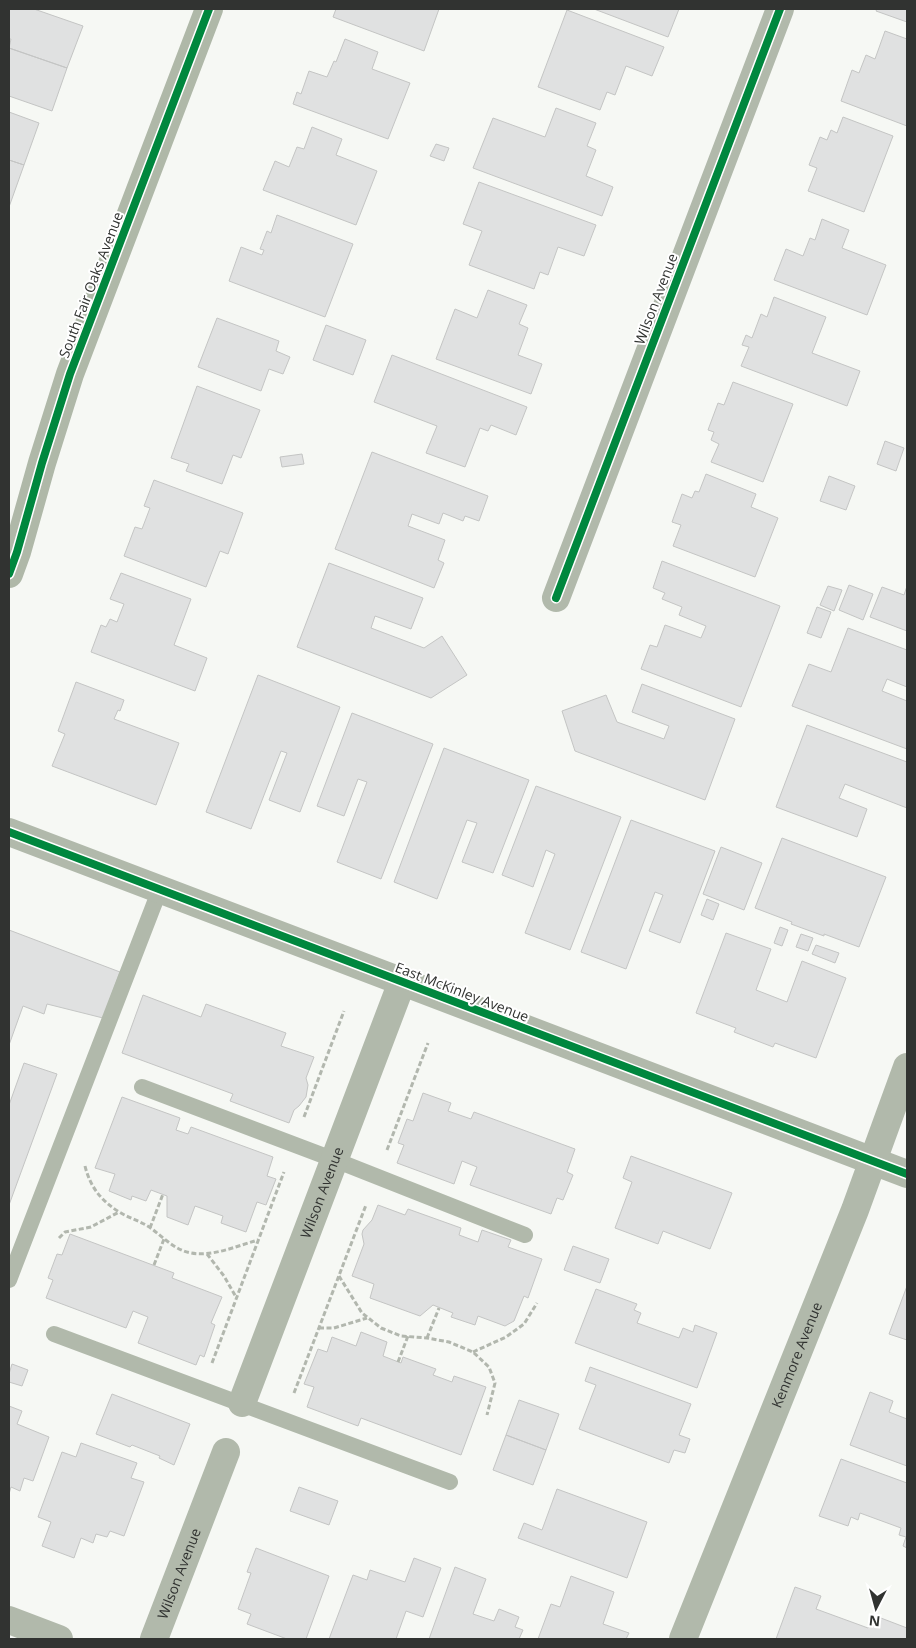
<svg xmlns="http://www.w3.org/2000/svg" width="916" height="1648" font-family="'Open Sans',sans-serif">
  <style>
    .building { fill: #e0e1e1; stroke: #c4c5c4 }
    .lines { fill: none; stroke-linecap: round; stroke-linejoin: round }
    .path { stroke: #b2b7ae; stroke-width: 3; stroke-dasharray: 5 2.5; stroke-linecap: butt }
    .lane { stroke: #b1b9ab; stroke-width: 16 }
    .street { stroke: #b1b9ab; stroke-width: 28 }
    .secondary { stroke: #afb8a8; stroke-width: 28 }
    .cycleway-casing { stroke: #fff; stroke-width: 11 }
    .cycleway { stroke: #00873e; stroke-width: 8 }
    .labels { text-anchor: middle; stroke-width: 4; stroke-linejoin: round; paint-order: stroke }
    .street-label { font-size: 14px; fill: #313331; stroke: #fff }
  </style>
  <rect width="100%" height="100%" fill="#f6f8f4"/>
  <path class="building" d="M9,9H34L83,26L67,68L9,48L11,39H9Z
    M336,9H439L424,51L333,17Z
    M594,9H679L668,37Z
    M877,9H907V22L876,11Z
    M567,10L664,47L652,76L626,66L615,95L607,92L600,110L538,87Z
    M885,31L907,39V126L841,101L852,70L859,73L866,55L875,59Z
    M345,39L378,52L372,69L410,83L388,139L293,104L297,92L301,94L309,71L327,77L334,61L336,62Z
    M9,48L67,68L52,111L9,96Z
    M556,108L596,123L587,146L596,150L586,176L613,187L602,216L473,168L493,118L545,137Z
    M9,112L39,123L24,165L9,160Z
    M843,117L893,136L864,212L808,191L817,168L809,165L820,137L827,140L831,130L837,133Z
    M312,127L342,139L336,155L377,171L356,225L263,190L275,161L289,167L297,147L304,149Z
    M436,144L449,148L444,161L430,156Z
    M9,160L24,165L9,207Z
    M479,182L596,225L584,256L558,247L548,275L540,272L534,289L469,265L482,231L463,224Z
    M277,215L353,244L325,317L229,281L241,247L262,255L264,250L260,249L267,231L271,233Z
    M822,219L849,230L842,248L886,265L867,315L774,280L786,249L803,256L810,238L815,240Z
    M488,290L527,305L519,324L528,328L518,355L542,364L531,394L436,359L455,309L477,318Z
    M774,297L826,317L812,353L860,371L847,406L741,366L749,347L742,345L746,335L752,338L761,314L767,317Z
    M217,318L279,341L276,351L290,357L283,374L269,369L261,391L198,367Z
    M326,325L366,340L353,375L313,360Z
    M392,355L527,407L516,435L491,425L488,431L480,428L465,467L426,453L437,426L374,402Z
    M733,382L793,404L763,482L711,462L719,444L711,440L714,432L708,430L718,403L724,405Z
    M197,386L260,410L241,458L233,455L222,484L186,471L189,464L171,458Z
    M885,441L904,448L896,471L877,464Z
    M372,452L488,496L479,521L465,516L463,521L443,513L439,524L412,514L408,526L445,540L438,560L444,563L434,588L335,549Z
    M302,454L304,464L282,467L280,457Z
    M706,474L756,494L751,507L778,518L755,577L673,546L681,525L672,522L682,494L692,498L695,491L699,492Z
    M829,476L855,486L846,510L820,501Z
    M154,480L243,513L228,554L220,551L206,587L124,556L135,527L142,529L150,508L144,506Z
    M662,561L780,606L741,707L641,669L650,645L657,647L665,625L701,638L706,626L679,615L682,607L662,599L665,593L653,588Z
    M329,563L423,598L411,629L375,616L371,628L424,648L442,636L467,675L431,698L297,647Z
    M121,573L191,599L174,645L207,658L195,691L91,652L101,625L106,627L110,619L117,622L124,604L110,599Z
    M849,585L873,594L863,620L839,610Z
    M828,586L842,590L834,611L820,605Z
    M907,586V631L870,617L882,587L904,595Z
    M817,607L831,612L821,638L807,633Z
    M848,628L907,650V687L887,679L882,691L907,701V749L792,706L809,664L831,672Z
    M258,675L340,707L300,812L269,800L287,753L281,751L251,829L206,812Z
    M76,682L124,700L120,711L118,710L114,719L179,743L156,805L52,766L65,734L58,731Z
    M642,684L735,719L705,800L575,751L562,711L606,695L617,722L664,739L669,726L632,712Z
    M352,713L433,744L381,879L337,862L367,782L358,779L344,816L317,806Z
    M807,725L907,762V808L845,784L839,798L867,809L857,837L776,807Z
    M444,748L529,780L493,873L462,862L477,823L467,820L437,899L394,882Z
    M536,786L621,817L570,950L525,933L555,854L546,850L533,887L502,875Z
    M631,820L715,851L680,943L649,931L663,895L655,892L626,969L581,952Z
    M782,838L886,877L859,947L824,934V936L791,924L792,922L755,908Z
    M721,847L762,863L744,910L703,894Z
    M707,899L719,904L713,920L701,915Z
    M780,927L788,930L782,946L774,943Z
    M9,930L120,972L103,1018L47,1004L44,1014L23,1006L9,1045Z
    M726,933L771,949L756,990L787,1002L802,961L846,978L816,1058L775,1043L773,1047L734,1032L736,1028L696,1013Z
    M801,934L813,938L808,951L796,947Z
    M816,945L839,953L835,963L812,954Z
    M143,995L201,1017L206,1004L286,1033L281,1046L314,1057L306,1078L308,1085L306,1097L299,1106L294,1110L289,1123L230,1101L233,1094L122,1053Z
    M24,1063L57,1074L9,1205V1105Z
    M423,1093L451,1103L448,1111L471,1119L474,1112L575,1149L567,1172L573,1175L563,1200L557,1198L551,1214L470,1185L477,1167L462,1161L454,1184L397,1163L404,1145L398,1143L407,1119L413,1121Z
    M122,1097L180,1118L176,1130L188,1134L191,1127L273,1157L267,1176L276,1179L266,1205L257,1202L246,1232L221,1223L223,1216L195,1206L188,1225L167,1217V1196L151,1190L146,1201L132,1196L131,1200L109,1191L115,1174L95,1168Z
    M631,1156L732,1193L710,1249L663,1231L658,1244L615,1228L632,1182L623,1178Z
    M378,1205L405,1215L408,1209L461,1228L459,1235L478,1242L482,1230L511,1240L508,1247L542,1259L528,1298L524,1296L514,1321L505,1326L478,1316L475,1325L451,1317L453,1313L433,1305L420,1316L370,1298L374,1284L352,1276L364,1244L362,1234L363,1230L372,1220Z
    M70,1234L174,1273L172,1278L222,1297L211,1323L215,1325L204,1357L200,1355L196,1365L138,1343L148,1317L133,1311L126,1328L46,1298L53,1280L48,1278L57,1254L62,1255Z
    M573,1246L609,1259L600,1283L564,1270Z
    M907,1286V1340L889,1334Z
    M596,1289L637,1304L634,1310L641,1313L637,1323L679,1338L683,1328L693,1332L695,1325L717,1333L697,1388L575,1343Z
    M361,1332L387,1342L383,1356L401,1363L403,1357L436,1369L433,1375L452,1382L454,1376L486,1387L461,1455L361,1418L358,1426L307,1407L314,1387L304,1384L318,1349L327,1352L332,1337L356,1346Z
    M12,1364L28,1370L22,1386L9,1382V1374Z
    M590,1367L691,1404L679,1435L690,1439L685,1453L674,1450L669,1463L579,1429L596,1385L585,1381Z
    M870,1392L893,1401L889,1412L907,1419V1466L850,1445Z
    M112,1394L190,1424L174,1465L159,1458L160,1456L132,1445L130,1447L96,1434Z
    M519,1400L559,1414L546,1450L506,1435Z
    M9,1406L22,1411L17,1424L49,1437L33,1481L24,1478L20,1491L11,1487L9,1494Z
    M506,1435L546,1450L533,1485L493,1470Z
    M81,1443L137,1463L131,1478L144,1482L124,1536L110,1531L107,1537L96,1534L93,1543L81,1538L74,1558L42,1546L51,1522L38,1517L62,1452L76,1457Z
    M841,1459L907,1483V1548L903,1546L906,1537L899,1535L901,1528L860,1513L858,1520L851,1517L848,1526L819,1516Z
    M299,1487L338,1501L329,1525L290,1511Z
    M557,1489L647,1522L627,1578L518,1538L524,1523L542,1530Z
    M256,1548L329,1576L306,1639H287L247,1624L251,1614L238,1609L251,1573L247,1572Z
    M414,1558L441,1568L423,1617L406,1611L396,1639H329L353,1575L367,1580L370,1570L405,1582Z
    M455,1567L486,1579L473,1614L494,1621L499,1609L519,1617L515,1627L523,1630L519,1639H429Z
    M571,1576L614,1592L603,1624L629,1633L626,1639H538L551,1604L560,1607Z
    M795,1587L821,1596L816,1609L868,1628L873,1615L907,1628V1639H776Z"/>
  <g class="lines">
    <path class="path" d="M304,1117L344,1011
      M387,1150L428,1043
      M85,1166C90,1187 102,1202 121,1213C131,1219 143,1222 152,1229C164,1238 175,1250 191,1253C212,1257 237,1246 258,1240
      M150,1228L163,1194
      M59,1238L65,1232L91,1227L119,1212
      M207,1254L224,1276L236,1297
      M154,1265L164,1239
      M339,1276L362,1313L381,1328L401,1336L427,1338L449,1342L473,1352L489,1367L495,1383L487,1415
      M319,1328H334L367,1318
      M427,1338L439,1308
      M473,1352L506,1337L524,1324L537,1303
      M398,1362L408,1336
      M212,1363L284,1172
      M294,1393L366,1205"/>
    <path class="lane" d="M142,1087L335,1160L525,1235
      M9,1280L160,889
      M54,1334L450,1482"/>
    <g class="street">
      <path d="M556,598L780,9"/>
      <path d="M9,832L907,1174"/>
      <path id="s1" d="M242,1403L402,982"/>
      <path d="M9,1620L59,1639"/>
      <path id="s2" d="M154,1639L226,1452"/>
      <path id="s3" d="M683,1639L855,1210L907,1067"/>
    </g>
    <path class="secondary" d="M9,574L17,552L42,463L70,374L209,9"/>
    <defs>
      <path id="cycleway" d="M9,574L17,552L42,463L70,374L209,9
        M556,598L780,9
        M9,832L907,1174"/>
    </defs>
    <use href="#cycleway" class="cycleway-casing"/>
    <use href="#cycleway" class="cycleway"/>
  </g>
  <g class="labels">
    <g class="street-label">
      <text transform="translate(91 285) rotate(-69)" y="5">South Fair Oaks Avenue</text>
      <text transform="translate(656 299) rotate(-69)" y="5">Wilson Avenue</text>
      <text transform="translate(462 992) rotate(21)" y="5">East McKinley Avenue</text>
      <text dy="5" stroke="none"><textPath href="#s1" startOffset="225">Wilson Avenue</textPath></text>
      <text dy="5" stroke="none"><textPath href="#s3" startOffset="306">Kenmore Avenue</textPath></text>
      <text dy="5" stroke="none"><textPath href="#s2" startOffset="70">Wilson Avenue</textPath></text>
    </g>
  </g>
  <rect width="916" height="1648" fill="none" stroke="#313331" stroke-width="20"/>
  <g transform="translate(876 1608) rotate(186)" stroke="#ffffff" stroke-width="4" paint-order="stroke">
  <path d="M0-4L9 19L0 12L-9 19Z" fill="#313331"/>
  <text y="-8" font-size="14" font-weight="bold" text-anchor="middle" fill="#313331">N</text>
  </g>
</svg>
